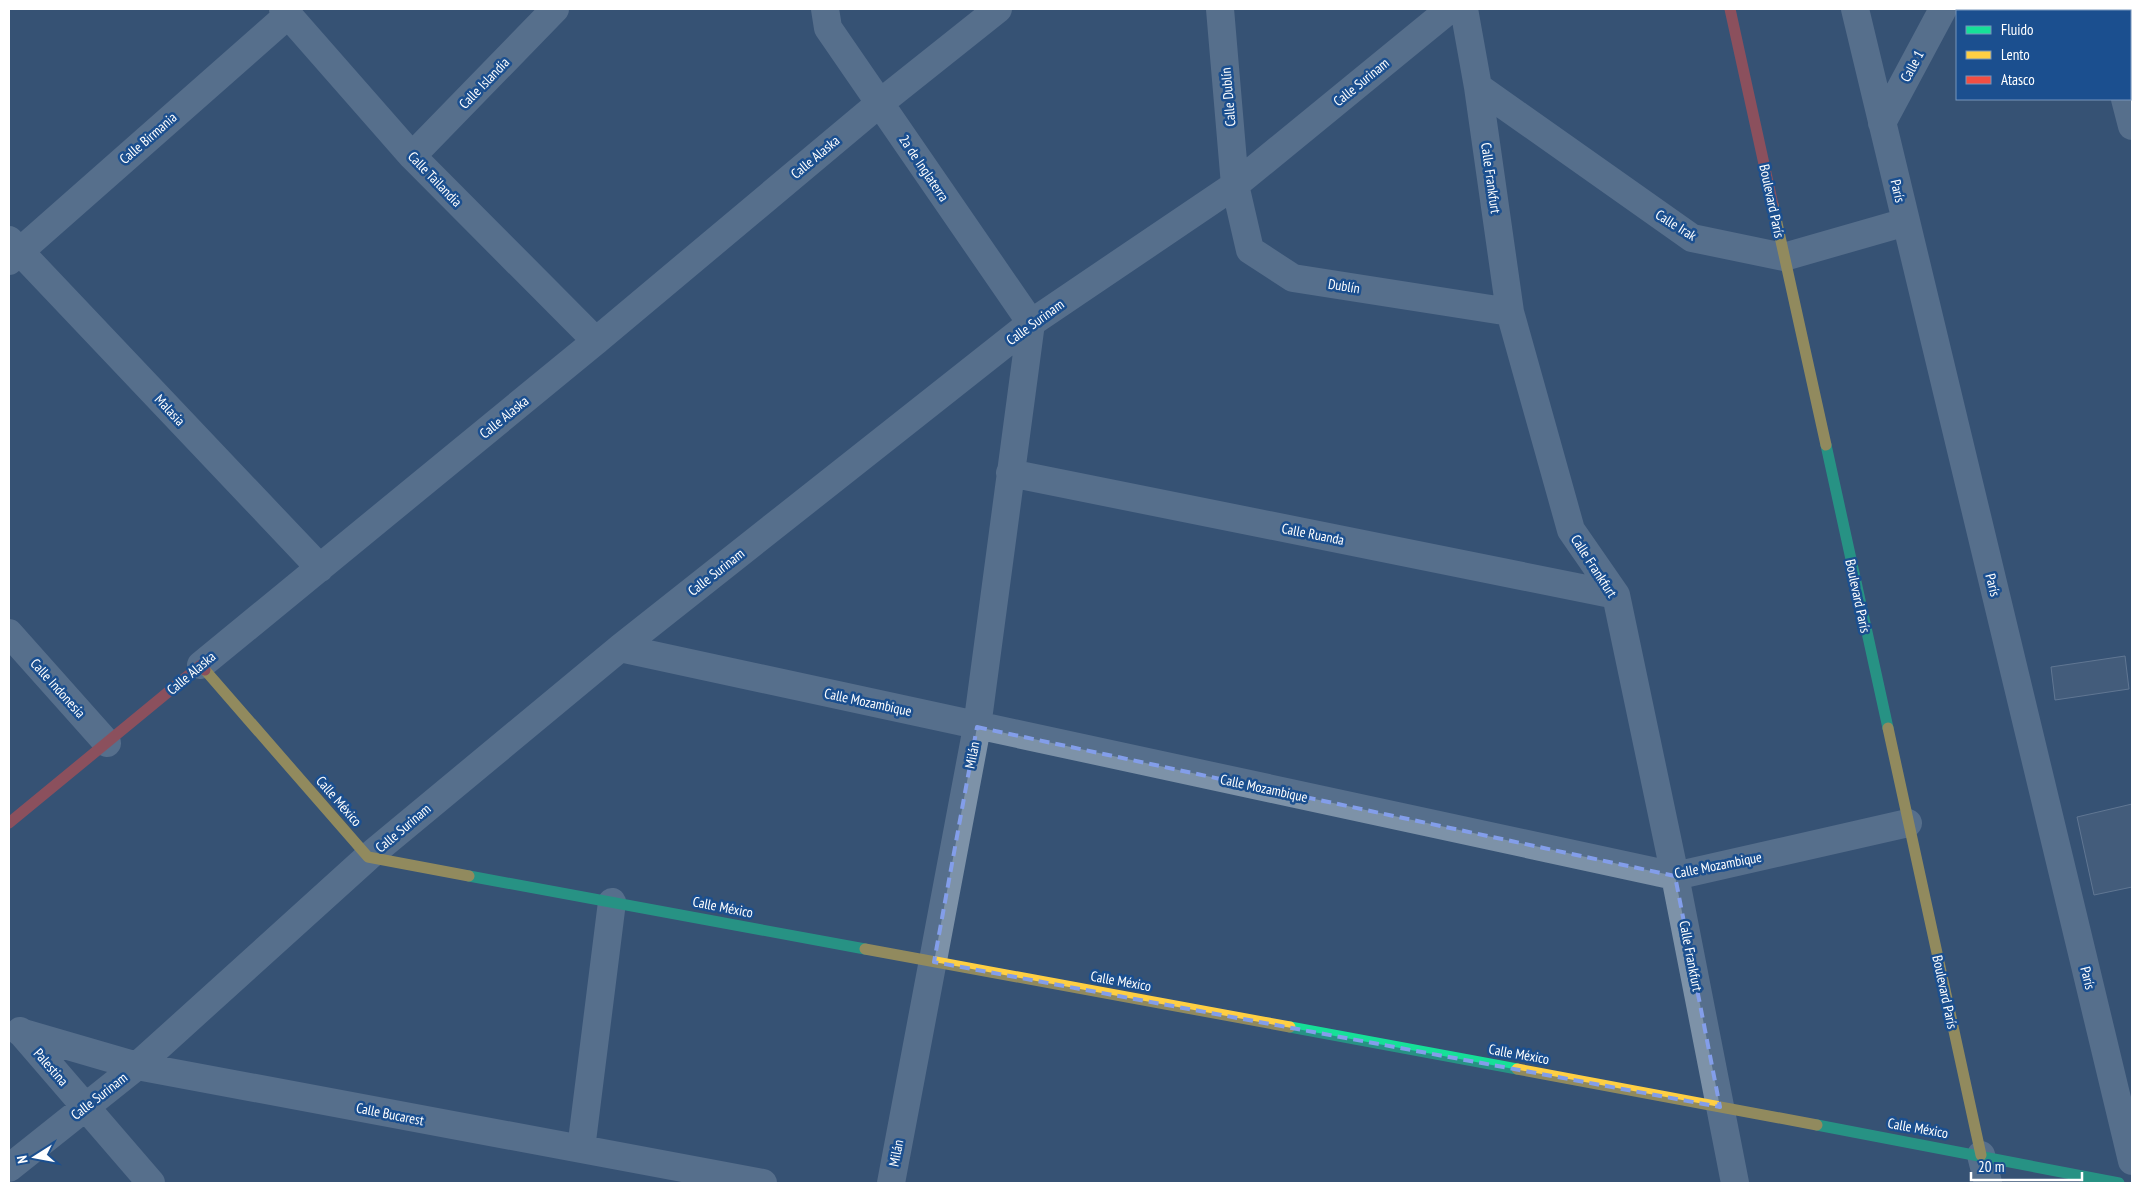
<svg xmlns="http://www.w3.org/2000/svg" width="2141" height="1192" font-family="'PT Sans Narrow',sans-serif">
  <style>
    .building { fill: #526984; stroke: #92a2b6 }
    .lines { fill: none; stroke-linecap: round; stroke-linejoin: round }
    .street { stroke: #7d92a8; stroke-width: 28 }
    .fast { stroke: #16e098; stroke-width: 11 }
    .slow { stroke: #ffcf43; stroke-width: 11 }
    .jam { stroke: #f24e42; stroke-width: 11 }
    .marked { fill: none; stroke: #839eea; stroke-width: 4; stroke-dasharray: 10 6; stroke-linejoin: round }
    .labels { text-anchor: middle; stroke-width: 5; stroke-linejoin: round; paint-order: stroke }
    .street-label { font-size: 14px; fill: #fff; stroke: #1b4f8f }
  </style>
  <rect width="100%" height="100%" fill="#365274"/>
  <path class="building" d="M2125,656L2129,689L2055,700L2051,667Z
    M2132,804V887L2094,895L2077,817Z"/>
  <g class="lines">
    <path class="street" d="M283,9L412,156L596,341
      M825,9L828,28L1031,323
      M1220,9L1235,185L1250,250L1293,278L1510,312
      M1464,9L1478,87L1510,312L1571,530L1616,595L1675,876L1735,1183
      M1855,9L2132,1161
      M2103,9V11
      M1478,87L1692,238L1784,257L1906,222
      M2125,99L2132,126
      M1882,123L1943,9
      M412,156L555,9
      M9,240L320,568
      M9,261L288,15
      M1010,473L1616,595
      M9,633L107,743
      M620,648L1675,876L1908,823
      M201,665L596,341L880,103L998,9
      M20,1031L151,1183
      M20,1032L137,1066L763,1183
      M581,1149L612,902
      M1981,1155L1988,1183
      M9,1168L137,1066L368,857L620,648L1031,323L1235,185L1450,9
      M891,1183L977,727L1031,323"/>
    <path class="fast" d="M1826,445L1888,728
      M469,876L865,949
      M1290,1027L1517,1069
      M1817,1125L2119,1183"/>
    <path class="slow" d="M1773,205L1826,445
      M205,670L368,857L469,876
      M1888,728L1981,1155
      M865,949L1290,1027
      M1517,1069L1817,1125"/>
    <path class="jam" d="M1730,9L1773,205
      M9,823L201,665L205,670"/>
  </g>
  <path d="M0 0H2141V1192H0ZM977,727L1675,876L1720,1107L934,962Z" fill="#365274" fill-opacity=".55" fill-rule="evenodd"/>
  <path class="marked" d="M977,727L1675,876L1720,1107L934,962Z"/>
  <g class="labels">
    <g class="street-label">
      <text transform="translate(1912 66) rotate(-62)" y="5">Calle 1</text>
      <text transform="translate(1361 82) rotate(-39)" y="5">Calle Surinam</text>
      <text transform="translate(484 83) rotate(-46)" y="5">Calle Islandia</text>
      <text transform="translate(1228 97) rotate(-95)" y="5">Calle Dublín</text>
      <text transform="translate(148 138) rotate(-41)" y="5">Calle Birmania</text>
      <text transform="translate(815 157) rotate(-40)" y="5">Calle Alaska</text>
      <text transform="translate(924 168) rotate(56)" y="5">2a de Inglaterra</text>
      <text transform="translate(1491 178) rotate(82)" y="5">Calle Frankfurt</text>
      <text transform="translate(435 179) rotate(46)" y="5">Calle Tailandia</text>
      <text transform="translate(1898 191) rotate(77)" y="5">París</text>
      <text transform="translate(1772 201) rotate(78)" y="5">Boulevard París</text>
      <text transform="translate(1676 225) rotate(32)" y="5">Calle Irak</text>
      <text transform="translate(1344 286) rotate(9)" y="5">Dublín</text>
      <text transform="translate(1035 322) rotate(-36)" y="5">Calle Surinam</text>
      <text transform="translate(170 410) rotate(47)" y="5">Malasia</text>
      <text transform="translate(504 417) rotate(-39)" y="5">Calle Alaska</text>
      <text transform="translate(1313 534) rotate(11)" y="5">Calle Ruanda</text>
      <text transform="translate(1594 566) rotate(57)" y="5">Calle Frankfurt</text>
      <text transform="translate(716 572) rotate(-38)" y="5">Calle Surinam</text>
      <text transform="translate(1993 585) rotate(76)" y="5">París</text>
      <text transform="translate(1858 596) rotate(78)" y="5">Boulevard París</text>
      <text transform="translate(191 673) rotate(-40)" y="5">Calle Alaska</text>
      <text transform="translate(58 688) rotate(48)" y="5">Calle Indonesia</text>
      <text transform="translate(868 702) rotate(12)" y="5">Calle Mozambique</text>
      <text transform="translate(972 755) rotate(-79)" y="5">Milán</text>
      <text transform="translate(1264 788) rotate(12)" y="5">Calle Mozambique</text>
      <text transform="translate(339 801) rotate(49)" y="5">Calle México</text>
      <text transform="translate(403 828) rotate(-40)" y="5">Calle Surinam</text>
      <text transform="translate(1718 865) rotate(-11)" y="5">Calle Mozambique</text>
      <text transform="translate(723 907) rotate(11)" y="5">Calle México</text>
      <text transform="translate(1691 956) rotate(79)" y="5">Calle Frankfurt</text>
      <text transform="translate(2088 978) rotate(76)" y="5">París</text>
      <text transform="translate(1121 981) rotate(10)" y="5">Calle México</text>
      <text transform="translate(1945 992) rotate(78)" y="5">Boulevard París</text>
      <text transform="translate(1519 1054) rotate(10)" y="5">Calle México</text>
      <text transform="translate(51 1067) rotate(49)" y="5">Palestina</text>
      <text transform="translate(99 1096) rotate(-38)" y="5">Calle Surinam</text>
      <text transform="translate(390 1114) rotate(11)" y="5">Calle Bucarest</text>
      <text transform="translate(1918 1128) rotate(10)" y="5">Calle México</text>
      <text transform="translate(896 1153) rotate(-79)" y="5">Milán</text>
    </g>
  </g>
  <rect width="2141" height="1192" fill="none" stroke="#ffffff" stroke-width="20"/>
  <rect x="1956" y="10" width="175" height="90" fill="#1b4f8f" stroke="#7695bc"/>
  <rect x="1966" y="26" width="25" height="8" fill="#16e098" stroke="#7695bc"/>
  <text x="2001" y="35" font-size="15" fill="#ffffff">Fluido</text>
  <rect x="1966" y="51" width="25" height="8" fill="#ffcf43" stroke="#7695bc"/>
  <text x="2001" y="60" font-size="15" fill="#ffffff">Lento</text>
  <rect x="1966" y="76" width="25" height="8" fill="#f24e42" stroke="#7695bc"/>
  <text x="2001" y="85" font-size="15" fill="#ffffff">Atasco</text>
  <g transform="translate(35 1157) rotate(259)" stroke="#1b4f8f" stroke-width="4" paint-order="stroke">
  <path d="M0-4L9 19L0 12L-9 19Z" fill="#ffffff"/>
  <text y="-8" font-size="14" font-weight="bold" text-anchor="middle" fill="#ffffff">N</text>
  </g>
  <path d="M1971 1172v8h111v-8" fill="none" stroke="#ffffff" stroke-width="2.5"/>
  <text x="1978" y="1172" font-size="15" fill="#ffffff" stroke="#1b4f8f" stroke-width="4" paint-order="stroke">20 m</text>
</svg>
